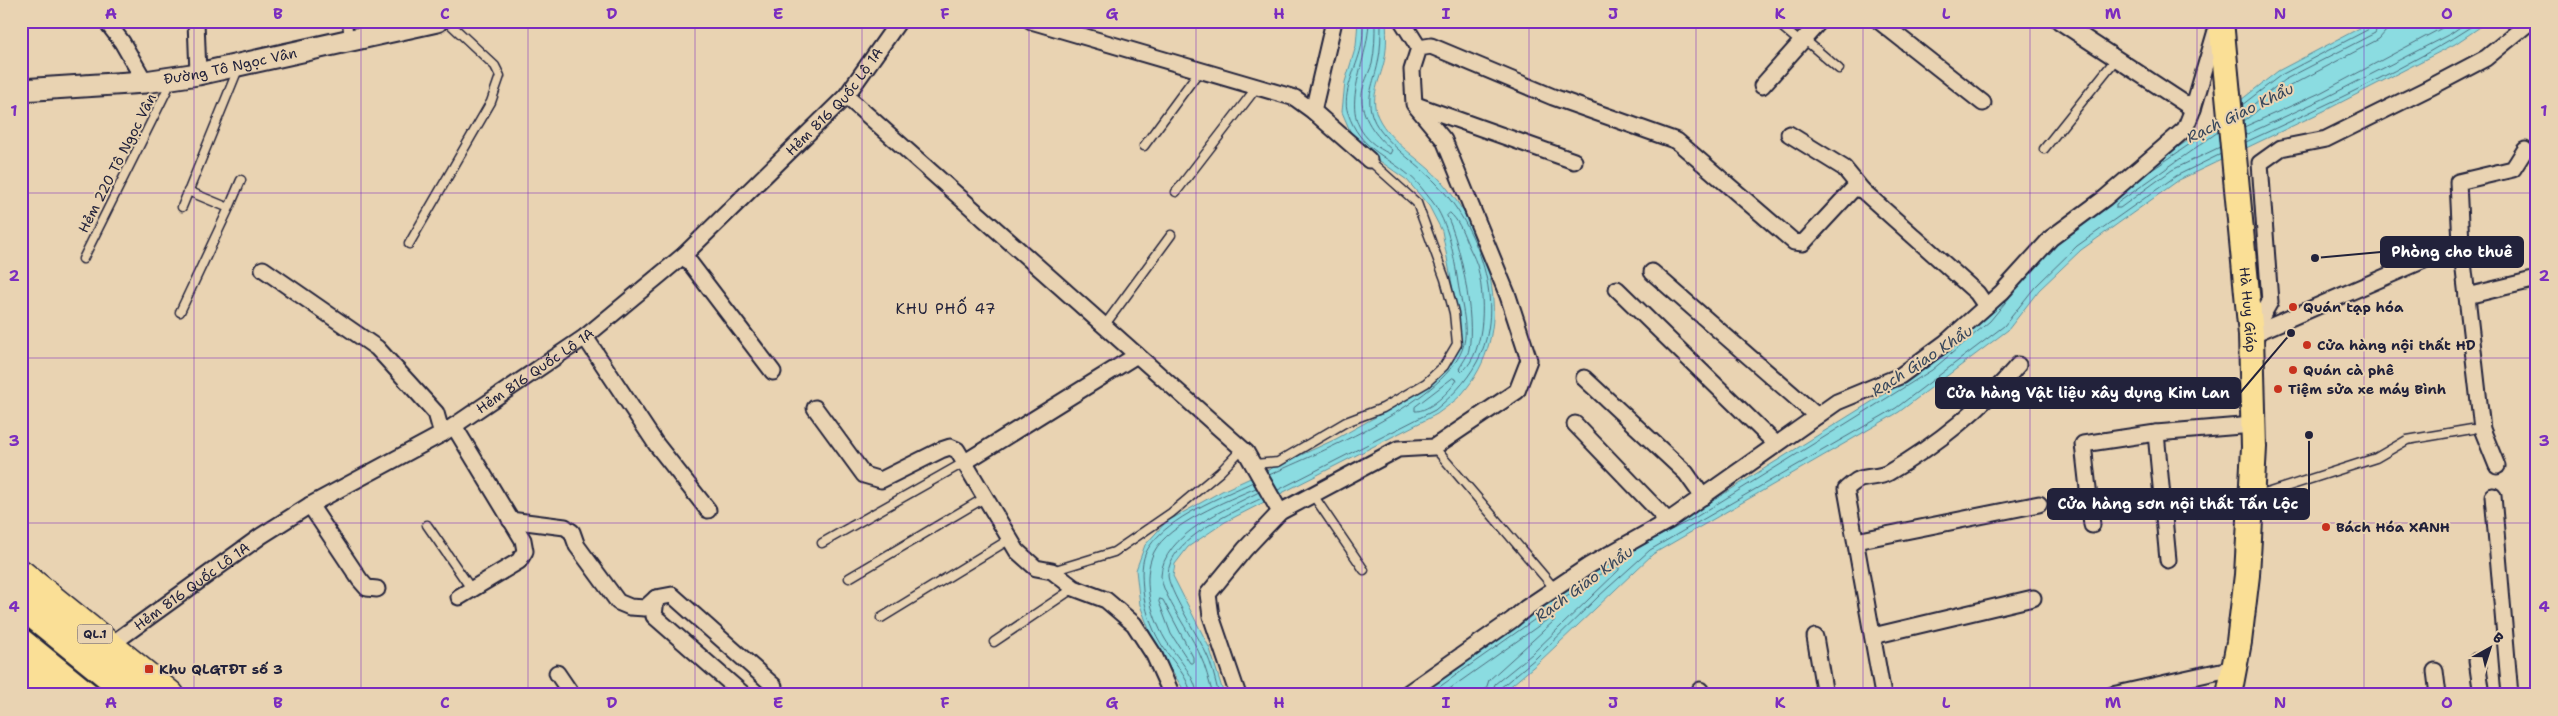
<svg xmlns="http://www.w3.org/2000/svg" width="2558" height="716" font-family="'Shantell Sans',sans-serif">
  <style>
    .water { fill: #8bdce1; stroke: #61929f }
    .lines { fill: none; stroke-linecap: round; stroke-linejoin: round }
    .shore { stroke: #4c6c7d; stroke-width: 1 }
    .lane-casing { stroke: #22223b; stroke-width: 11 }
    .street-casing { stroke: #22223b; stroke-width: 19 }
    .secondary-casing { stroke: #22223b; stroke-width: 25 }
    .primary-casing { stroke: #22223b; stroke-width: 28 }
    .highway-casing { stroke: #22223b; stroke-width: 31 }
    .lane { stroke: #e9d3b2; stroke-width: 8 }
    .street { stroke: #e9d3b2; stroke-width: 15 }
    .secondary { stroke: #e9d3b2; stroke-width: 21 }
    .primary { stroke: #fadf96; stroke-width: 24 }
    .highway { stroke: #fadf96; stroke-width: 28 }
    .grid { fill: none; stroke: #7b2cbf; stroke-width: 1; stroke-opacity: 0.55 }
    .poi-dot { fill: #c8321e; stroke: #e9d3b2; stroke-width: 2 }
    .labels { text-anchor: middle; stroke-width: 4; stroke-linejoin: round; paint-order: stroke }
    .shield { fill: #e9d3b2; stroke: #5e575f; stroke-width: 1 }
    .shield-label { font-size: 12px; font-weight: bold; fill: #22223b }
    .street-label { font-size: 14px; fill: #22223b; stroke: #e9d3b2 }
    .poi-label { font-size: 14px; font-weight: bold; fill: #22223b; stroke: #e9d3b2; text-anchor: start }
    .water-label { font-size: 15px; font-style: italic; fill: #37475c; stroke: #e9d3b2 }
    .neighbourhood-label { font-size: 15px; letter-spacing: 1px; fill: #22223b; stroke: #e9d3b2 }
    .leader { fill: none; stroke: #22223b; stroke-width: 2 }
    .callout-dot { fill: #22223b; stroke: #e9d3b2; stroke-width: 2 }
    .callout { fill: #22223b; stroke: #22223b; stroke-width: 2 }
    .callout-label { font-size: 15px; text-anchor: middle; font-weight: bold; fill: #fff }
    .neatline { fill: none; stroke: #7b2cbf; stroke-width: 2 }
    .grid-label { font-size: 16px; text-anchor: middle; font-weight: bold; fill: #7b2cbf }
  </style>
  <rect width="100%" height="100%" fill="#e9d3b2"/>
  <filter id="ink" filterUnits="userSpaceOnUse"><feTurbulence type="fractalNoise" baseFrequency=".02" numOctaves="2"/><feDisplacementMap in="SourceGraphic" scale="10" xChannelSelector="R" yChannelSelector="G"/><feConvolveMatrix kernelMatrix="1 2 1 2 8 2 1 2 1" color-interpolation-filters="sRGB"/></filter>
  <g filter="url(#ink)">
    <path class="water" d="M1358,21H1386C1387,36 1387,52 1383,66C1378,84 1370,99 1378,117C1391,144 1423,160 1442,182C1492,241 1518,331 1461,395C1454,402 1445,408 1437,414L1225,522L1188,547L1175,564L1173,576L1210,649L1224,695H1187L1154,643L1140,605L1136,570L1145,545L1166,522L1222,491L1336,439L1408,399L1446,369L1458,348L1460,327L1442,231L1429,206L1407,180L1367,152L1353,138L1342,112L1345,82L1356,46Z
      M2373,21H2489L2455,44L2328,109L2179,180L2081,250L2039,290L2008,330L1899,412L1653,554L1539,662L1500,695H1409L1590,567L1693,513L1929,366L1987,317L2034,257L2140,172L2195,136L2278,71Z"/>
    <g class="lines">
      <path class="shore" d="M1369,21C1368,71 1326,123 1390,154L1392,150C1376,136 1360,117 1362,94C1363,84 1369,73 1372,64C1375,50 1375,35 1375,21
        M2242,105L2281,75L2371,28L2374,21
        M2243,113L2284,80L2375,33L2380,21
        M2244,121L2288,87L2379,39L2386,31L2387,21
        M2244,127L2320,93L2455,21
        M2218,132L2116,204V208H2120L2172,170L2220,147
        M2245,135L2323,99L2450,34L2469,21
        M2246,142C2325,105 2407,69 2480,21
        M2146,174L2218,125
        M1450,213C1458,220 1462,230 1466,240C1469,248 1474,256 1477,265C1485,295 1487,350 1462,372L1459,369C1462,363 1468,356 1469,349C1475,318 1461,245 1447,216Z
        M1453,378L1457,380C1450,391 1429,412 1415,411V407Z
        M1269,475C1320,452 1441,403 1462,350C1470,331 1461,303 1458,283C1454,256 1449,224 1432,201C1425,193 1418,182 1410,176C1384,154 1360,149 1348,113C1341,95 1357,66 1361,48C1363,39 1363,30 1363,21
        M1278,490L1435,410C1452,396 1466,382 1477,362C1508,305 1478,227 1436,183C1419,165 1382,141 1373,118C1365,97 1374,83 1378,63C1381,49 1381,35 1381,21
        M1656,538L1696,517L1932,370L1990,321L2009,298
        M1160,599L1163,600L1193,657V663H1190L1171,634L1159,602Z
        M1191,695C1189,676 1169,658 1160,642C1151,627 1145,608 1143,591C1142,576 1140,560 1149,547C1169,517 1221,497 1253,482
        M1197,695C1196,675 1175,656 1165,639C1151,615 1141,578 1154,552C1168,524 1228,500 1256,488
        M1213,695C1209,682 1206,667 1200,655C1193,637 1161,593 1161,576C1162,535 1228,508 1259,492
        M1219,695C1215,680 1212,664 1205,651C1198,636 1168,589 1168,575C1168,539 1235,511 1262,498
        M1428,695L1596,576L1619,566V570L1532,654L1495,684L1491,695
        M1441,695L1551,617H1554V621L1489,680L1484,695
        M1497,695L1499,689L1536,658L1599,596L1650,550L1896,408L2004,326L2035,287L2077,246L2176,176L2221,154"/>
      <defs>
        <path id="lane" d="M347,21L349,40
          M1775,21L1801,43
          M1804,39L1839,69
          M1144,146L1200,70
          M2044,149L2116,59
          M1176,192L1257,87
          M182,207L238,69
          M229,208L241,180
          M409,244L491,102L500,76L495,66L447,21
          M83,259L171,82
          M180,312L229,208L188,191
          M1104,326L1171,235
          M1434,447L1555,589
          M1254,464L1278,462L1346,422L1383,408L1426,383L1444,366L1457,344L1454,313L1445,279L1417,203L1369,160
          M1313,495L1364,570
          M2254,497L2376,458L2407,440L2472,429
          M427,525L472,590
          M822,543L965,462
          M1052,571L1114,552L1171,513L1220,472L1242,449
          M849,578L986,497
          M881,618L1010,539
          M994,642L1074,588"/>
        <g id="street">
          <path d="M106,21L122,42L145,82"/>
          <path d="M196,21L198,74"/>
          <path d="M1031,21L1295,98L1313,111L1369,160"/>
          <path d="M1402,21L1419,48"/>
          <path d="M1879,21L1983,103"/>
          <path d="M2059,21L2193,109"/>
          <path d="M1762,86L1820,21"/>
          <path d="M846,96L1246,452L1280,512"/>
          <path d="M1416,105L1574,161"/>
          <path d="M1313,111L1334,21"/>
          <path d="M1789,134L1844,168L1862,190"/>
          <path d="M2461,244L2458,182L2513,169L2525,150"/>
          <path d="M684,255L773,372"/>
          <path d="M263,269L377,348L436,413L442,434"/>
          <path d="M1652,272L1817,416"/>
          <path d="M1617,289L1776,444"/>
          <path d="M2467,296L2537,279"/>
          <path d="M2251,335L2270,302L2260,163L2281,148L2326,139L2429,88L2486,58L2531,21"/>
          <path d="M2251,335L2461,244L2482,429L2497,466"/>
          <path d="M585,337L656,444L708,510"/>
          <path d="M1584,378L1686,473L1703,497"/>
          <path d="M815,408L864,475L881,480L941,450L950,447L957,450L1017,551L1036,568L1052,571L1074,588L1106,600L1134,624L1154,655L1172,695"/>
          <path d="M1575,424L1668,521"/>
          <path d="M454,426L523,540L525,551L519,561L459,597"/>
          <path d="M2156,433L2168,560"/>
          <path d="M965,462L1137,355"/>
          <path d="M2493,496L2510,695"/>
          <path d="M310,505L360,580L367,588L377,589"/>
          <path d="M510,520L565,527L572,532L577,546L618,602L630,607L645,608L656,598"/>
          <path d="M2092,525L2083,444L2156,433L2253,425"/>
          <path d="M1856,541L2039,504"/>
          <path d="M1873,636L2033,598"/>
          <path d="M1815,637L1825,695"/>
          <path id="s1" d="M109,646L261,536L310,505L442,434L585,337L684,255L846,96L899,21"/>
          <path d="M2477,661L2482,695"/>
          <path d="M2435,671L2438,695"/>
          <path d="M557,673L572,695"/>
          <path d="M1700,690L1701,695"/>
          <path d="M744,695L654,616L656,598L672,595L774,686V695"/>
          <path d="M1238,695L1211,616L1208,594L1245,549L1280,512L1398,449L1434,447L1517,391L1529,360L1508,296L1444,140L1414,104L1412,70L1419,48L1431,46L1553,97L1677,141L1794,242L1803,243L1854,188L1862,190L1977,293L1986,306"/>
          <path d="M1405,695L1512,620L1526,608L1590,565L1668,521L1837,402L1900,376L1945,343L2002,292L2051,238L2105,198L2185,129L2193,109L2217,27"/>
          <path d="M1883,695L1846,489C1850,486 1854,482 1858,480C1867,476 1879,478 1888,473C1938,444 1981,409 2018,365"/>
          <path d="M2112,695L2234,668"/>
        </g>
        <g id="secondary">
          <path id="s2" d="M21,90L145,82L198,74L437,21"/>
        </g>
        <g id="primary">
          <path id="s3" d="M2221,21L2251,335L2254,447L2247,575L2239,642L2229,695"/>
        </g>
        <path id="highway" d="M21,574L170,695
          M21,604L133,695
          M21,643L85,695
          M21,671L52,695"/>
      </defs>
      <use href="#lane" class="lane-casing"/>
      <use href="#street" class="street-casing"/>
      <use href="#secondary" class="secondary-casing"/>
      <use href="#primary" class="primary-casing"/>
      <use href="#highway" class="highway-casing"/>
      <use href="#lane" class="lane"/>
      <use href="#street" class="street"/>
      <use href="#secondary" class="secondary"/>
      <use href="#primary" class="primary"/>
      <use href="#highway" class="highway"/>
    </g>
  </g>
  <path class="grid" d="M194,21V695M361,21V695M528,21V695M695,21V695M862,21V695M1029,21V695M1196,21V695M1362,21V695M1529,21V695M1696,21V695M1863,21V695M2030,21V695M2197,21V695M2364,21V695M21,193H2537M21,358H2537M21,523H2537"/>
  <g class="poi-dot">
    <circle cx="2293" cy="307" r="5"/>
    <circle cx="2307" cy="345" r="5"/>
    <circle cx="2293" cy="370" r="5"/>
    <circle cx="2278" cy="389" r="5"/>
    <circle cx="2326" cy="527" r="5"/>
    <rect x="144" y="664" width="10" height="10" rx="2.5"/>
  </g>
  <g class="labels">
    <rect class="shield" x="77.5" y="624.5" width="35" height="19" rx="4"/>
    <g class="shield-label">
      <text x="95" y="638">QL.1</text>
    </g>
    <g class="street-label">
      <text dy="5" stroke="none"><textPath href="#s2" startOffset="211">Đường Tô Ngọc Vân</textPath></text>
      <text dy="5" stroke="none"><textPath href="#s1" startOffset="912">Hẻm 816 Quốc Lộ 1A</textPath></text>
      <text transform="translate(117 163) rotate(-63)" y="5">Hẻm 220 Tô Ngọc Vân</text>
      <text dy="5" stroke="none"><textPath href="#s3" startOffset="290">Hà Huy Giáp</textPath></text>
      <text dy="5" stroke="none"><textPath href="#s1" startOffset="508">Hẻm 816 Quốc Lộ 1A</textPath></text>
      <text dy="5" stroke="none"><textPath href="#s1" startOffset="102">Hẻm 816 Quốc Lộ 1A</textPath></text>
    </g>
    <g class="poi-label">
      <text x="2303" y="312">Quán tạp hóa</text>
      <text x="2317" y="350">Cửa hàng nội thất HD</text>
      <text x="2303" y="375">Quán cà phê</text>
      <text x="2288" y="394">Tiệm sửa xe máy Bình</text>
      <text x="2336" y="532">Bách Hóa XANH</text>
      <text x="159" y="674">Khu QLGTĐT số 3</text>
    </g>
    <g class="water-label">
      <text transform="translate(2240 113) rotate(-26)" y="5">Rạch Giao Khẩu</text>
      <text transform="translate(1922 361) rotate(-33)" y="5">Rạch Giao Khẩu</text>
      <text transform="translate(1584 584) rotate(-36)" y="5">Rạch Giao Khẩu</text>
    </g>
    <g class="neighbourhood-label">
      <text x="946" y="314">KHU PHỐ 47</text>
    </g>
  </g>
  <path class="leader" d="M2315 258L2381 252M2291 333L2240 393M2309 435L2309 504"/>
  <g class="callout-dot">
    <circle cx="2315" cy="258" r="5"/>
    <circle cx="2291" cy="333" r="5"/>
    <circle cx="2309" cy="435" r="5"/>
  </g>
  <g class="callout">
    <rect x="2381" y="237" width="142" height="30" rx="5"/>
    <rect x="1936" y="378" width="304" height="30" rx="5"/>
    <rect x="2048" y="489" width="261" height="30" rx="5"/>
  </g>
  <g class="callout-label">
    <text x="2452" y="257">Phòng cho thuê</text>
    <text x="2088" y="398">Cửa hàng Vật liệu xây dụng Kim Lan</text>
    <text x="2178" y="509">Cửa hàng sơn nội thất Tấn Lộc</text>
  </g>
  <rect width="2558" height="716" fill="none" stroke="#e9d3b2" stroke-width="55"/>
  <g transform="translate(2490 648) rotate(39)" stroke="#e9d3b2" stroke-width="4" paint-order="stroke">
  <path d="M0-4L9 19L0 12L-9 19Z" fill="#22223b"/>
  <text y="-8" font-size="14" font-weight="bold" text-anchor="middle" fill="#22223b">B</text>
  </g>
  <rect x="28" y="28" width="2502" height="660" class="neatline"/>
  <g class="grid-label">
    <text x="111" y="19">A</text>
    <text x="278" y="19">B</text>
    <text x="445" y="19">C</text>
    <text x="612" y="19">D</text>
    <text x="778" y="19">E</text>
    <text x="945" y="19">F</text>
    <text x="1112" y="19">G</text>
    <text x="1279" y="19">H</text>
    <text x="1446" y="19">I</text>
    <text x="1613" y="19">J</text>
    <text x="1780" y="19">K</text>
    <text x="1946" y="19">L</text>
    <text x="2113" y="19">M</text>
    <text x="2280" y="19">N</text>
    <text x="2447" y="19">O</text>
    <text x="14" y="116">1</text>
    <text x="2544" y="116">1</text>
    <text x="14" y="281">2</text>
    <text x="2544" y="281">2</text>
    <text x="14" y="446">3</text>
    <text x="2544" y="446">3</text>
    <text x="14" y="612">4</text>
    <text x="2544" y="612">4</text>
    <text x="111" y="708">A</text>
    <text x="278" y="708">B</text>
    <text x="445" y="708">C</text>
    <text x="612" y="708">D</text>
    <text x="778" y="708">E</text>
    <text x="945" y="708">F</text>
    <text x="1112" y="708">G</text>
    <text x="1279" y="708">H</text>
    <text x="1446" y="708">I</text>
    <text x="1613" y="708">J</text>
    <text x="1780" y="708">K</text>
    <text x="1946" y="708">L</text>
    <text x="2113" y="708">M</text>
    <text x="2280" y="708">N</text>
    <text x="2447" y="708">O</text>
  </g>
</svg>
